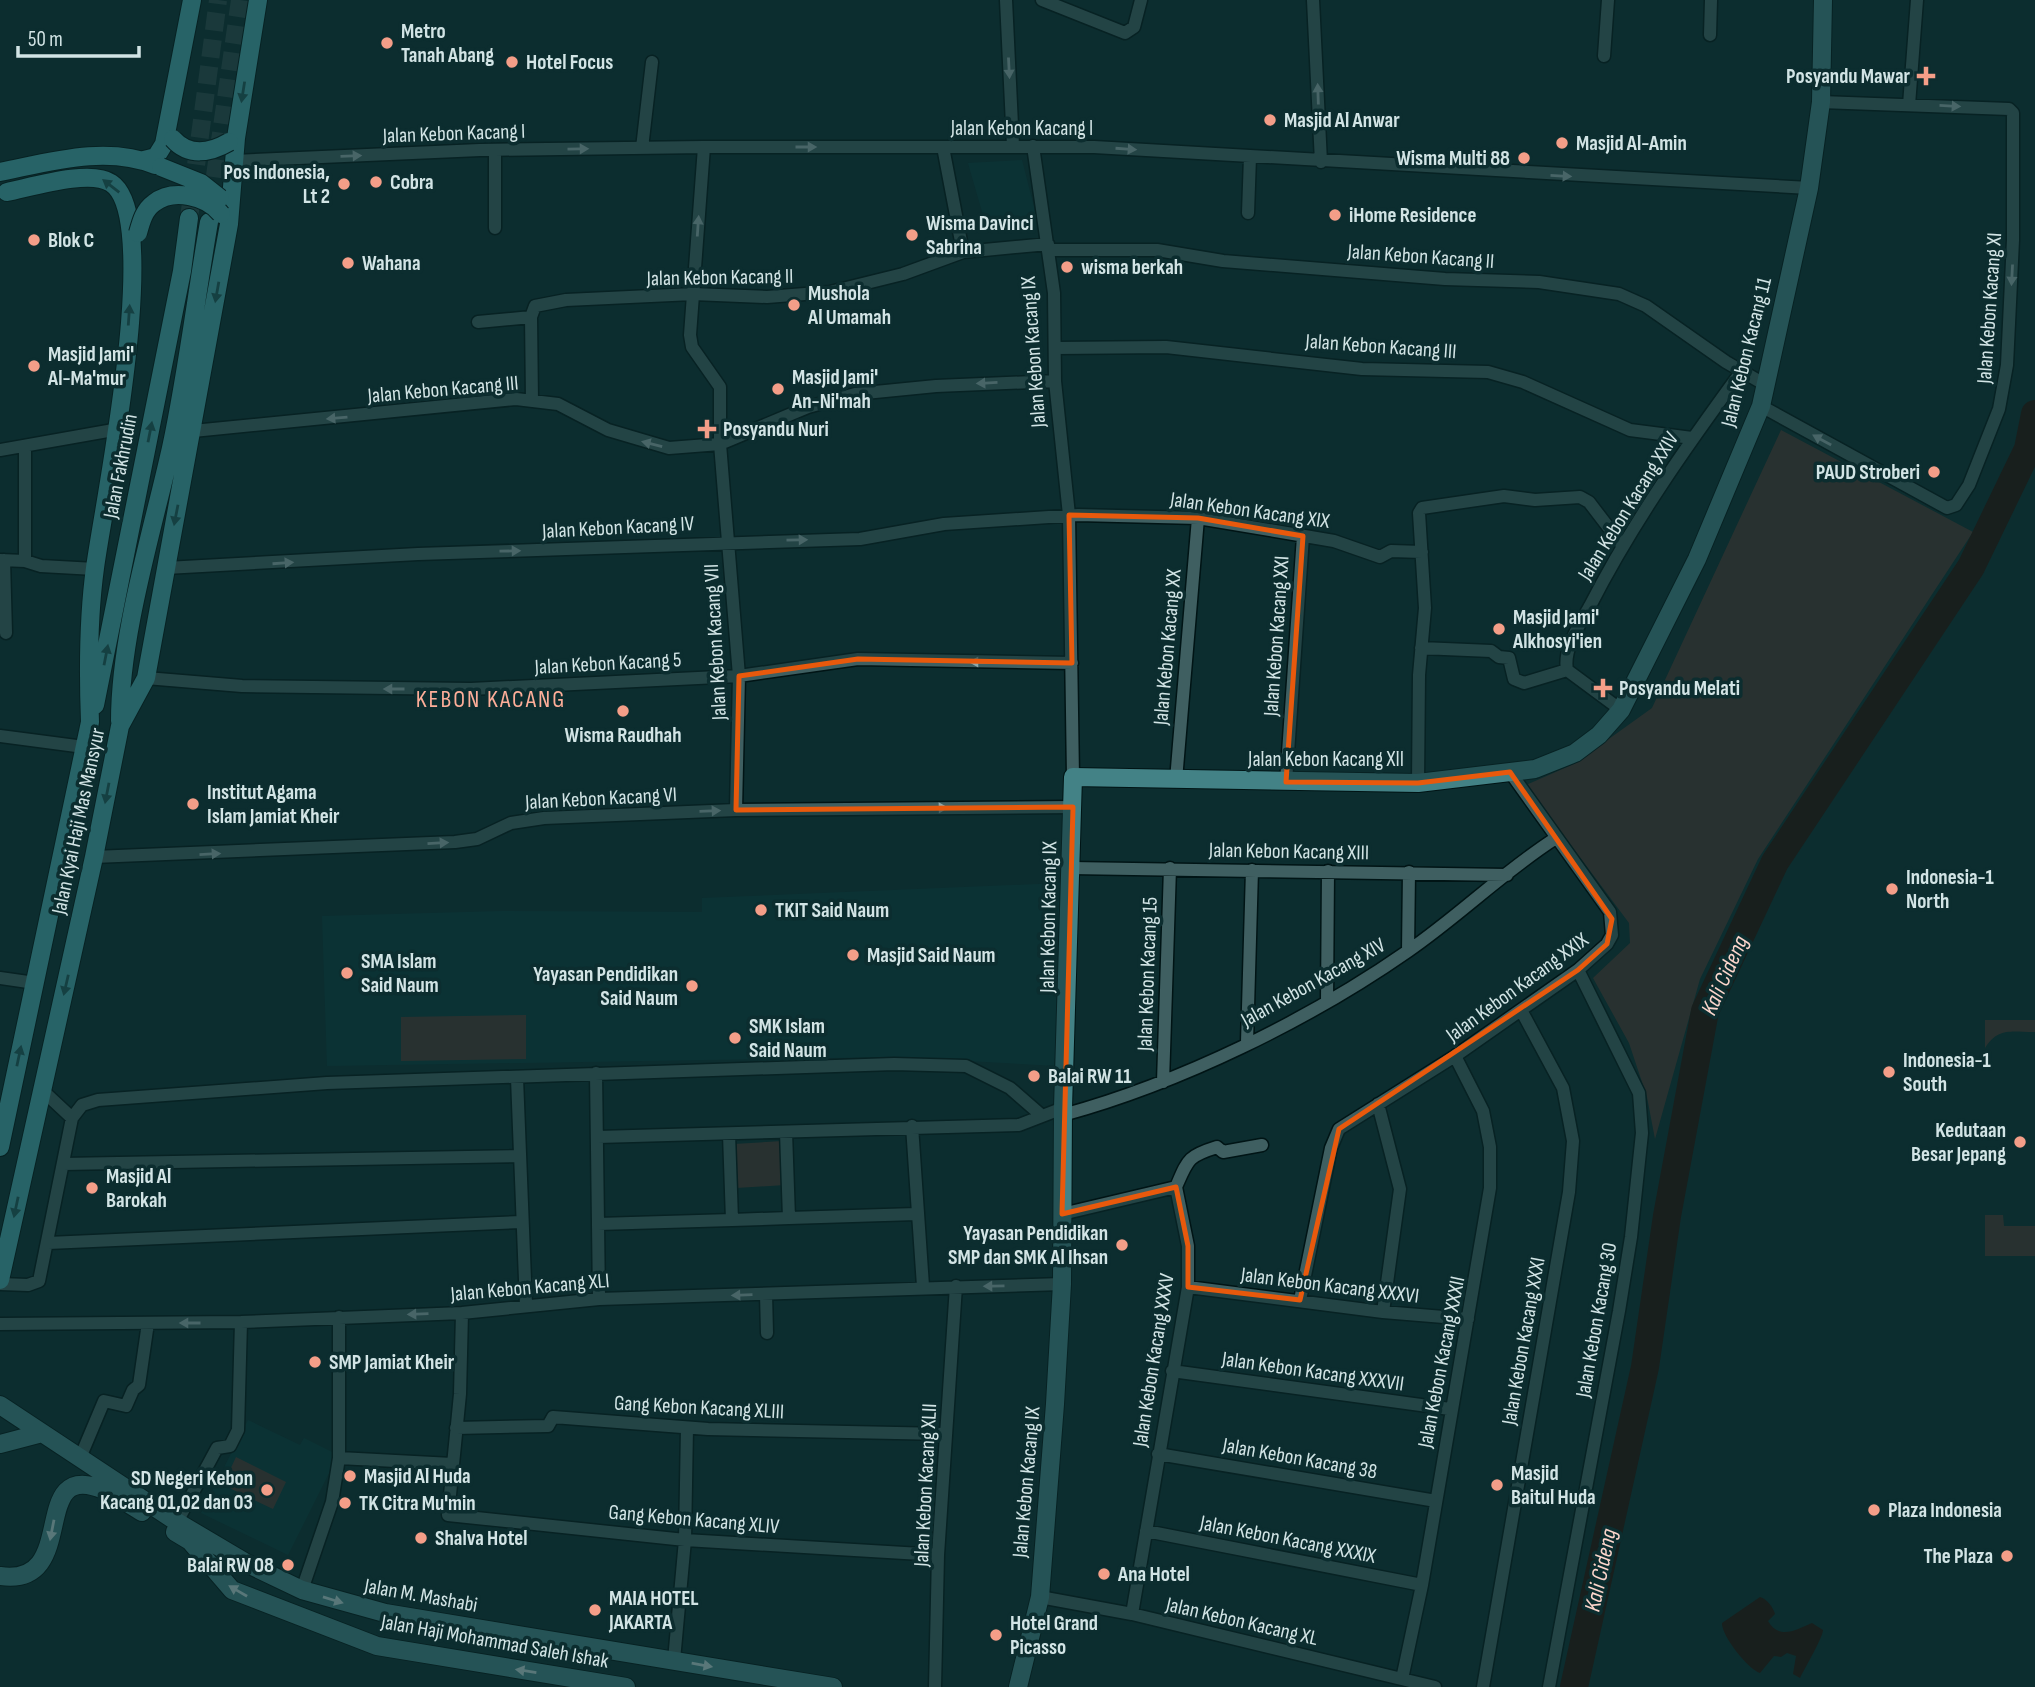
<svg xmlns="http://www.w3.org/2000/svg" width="2035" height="1687" font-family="'Sofia Sans Condensed',sans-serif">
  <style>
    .built { fill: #0a383b }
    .green { fill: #4b3631 }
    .water { fill: #270e07 }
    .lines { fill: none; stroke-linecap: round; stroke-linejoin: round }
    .river { stroke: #270e07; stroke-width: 28 }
    .primary-tunnel { stroke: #2a484a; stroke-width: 18; stroke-dasharray: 18 9; stroke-linecap: butt }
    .street-casing { stroke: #001415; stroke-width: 15 }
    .secondary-casing { stroke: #001415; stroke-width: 20 }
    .primary-casing { stroke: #001415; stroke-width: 20 }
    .street { stroke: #3f5f61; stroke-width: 12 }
    .secondary { stroke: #438286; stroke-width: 18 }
    .primary { stroke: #47a4aa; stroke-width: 18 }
    .primary-bridge-casing { stroke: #001415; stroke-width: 20; stroke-linecap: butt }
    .primary-bridge { stroke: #47a4aa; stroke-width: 18 }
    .oneway { fill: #90a8aa }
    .oneway2 { fill: #21575a }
    .oneway3 { fill: #b5d0d2 }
    .marked { fill: none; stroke: #e8590c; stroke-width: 5; stroke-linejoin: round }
    .poi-dot { fill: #f49e88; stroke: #0c2d2f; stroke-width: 2.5 }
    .labels { text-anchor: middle; stroke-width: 7; stroke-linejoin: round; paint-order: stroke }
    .poi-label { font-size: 21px; font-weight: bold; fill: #d2e4e5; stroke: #0c2d2f; text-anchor: start }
    .street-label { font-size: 21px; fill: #d2e4e5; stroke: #0c2d2f }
    .water-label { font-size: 23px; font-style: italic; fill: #fcd6cc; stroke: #0c2d2f }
    .quarter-label { font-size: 24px; letter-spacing: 2px; fill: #feae99; stroke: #0c2d2f }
  </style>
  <rect width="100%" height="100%" fill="#0c2d2f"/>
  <path class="built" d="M1022,160L1037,219L985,222L968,163Z
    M1061,883L1057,1066L896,1057L327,1066L322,916L502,911L702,912V898Z
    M248,1420L300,1445L304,1438L338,1455L288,1555L201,1513Z"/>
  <path class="green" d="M1781,430L1973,532L1758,859L1700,979L1655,1139L1647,1097L1629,1043L1593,978L1630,943L1629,923L1526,785L1574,764L1652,708Z
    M526,1015V1059L401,1061V1017Z
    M1985,1020H2035V1032C2011,1032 1998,1027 1985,1048Z
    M782,1141L785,1185L736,1188L734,1144Z
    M1985,1215H2003L2004,1226H2035V1256H1985Z
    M236,1457L286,1482L273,1509L223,1485Z"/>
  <path class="water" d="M1760,1597C1767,1599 1773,1607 1775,1614L1768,1621C1779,1640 1796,1630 1812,1623L1823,1630C1823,1637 1805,1668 1800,1678L1793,1674L1796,1656L1787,1653L1781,1657L1774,1656L1760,1673C1748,1669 1721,1635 1722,1623Z"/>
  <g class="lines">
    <path class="river" d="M1574,1687L1645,1367L1667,1216L1705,1011L1775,862L1971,567L2028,449L2035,414"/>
    <path class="primary-tunnel" d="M211,204L240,0
      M189,218L218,0"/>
    <defs>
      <path id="street" d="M1006,0L1013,146
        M1042,0L1125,33L1134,27L1141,0
        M1313,0L1321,162
        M1710,35L1711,0
        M1604,56L1608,0
        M1909,105L1917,0
        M1033,146L1054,293L1055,381L1069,515L1073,777
        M704,147L690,335L692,347L720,387V444L739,676L736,810
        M943,147L963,252
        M642,148L652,62
        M234,161L480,150L704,147H1094L1809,188
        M1248,213L1250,157
        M495,228V150
        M1049,250H1157L1223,261L1445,279L1539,282L1619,294L1646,306L1726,362L1764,384
        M531,316L532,401
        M478,322L531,317L535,306L566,300L693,294L767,297L830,292L903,274L963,252L1048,244
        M1056,348L1166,347L1362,369L1488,372L1523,382L1630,430L1692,438
        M1761,406L1947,508L1956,505L1969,485L1999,409L2007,365L2013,240V113L2009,109L1821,102
        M193,431L516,399L558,404L608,430L669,448L720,444L808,407L855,394L936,386L1055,381
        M0,450L119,429
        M0,560L25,561L41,566L95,569
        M4,560L6,633
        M25,561V448
        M166,568L418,554L860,539L944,524L1078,515L1198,518L1334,541L1380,557L1391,551L1422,552
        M1421,648L1491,651L1499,657L1509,658L1514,679L1524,683L1567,670
        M1567,670C1563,648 1580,624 1590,606C1633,522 1686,447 1741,372
        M1567,670L1621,710
        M146,678L242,686L471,689L739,676L858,659L1072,663
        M0,736L84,747
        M1176,780L1198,518
        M1286,782L1303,536
        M1418,783L1419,675L1425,608L1419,513L1422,508L1504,496L1535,500L1580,497L1589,502L1622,545
        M94,857L455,842L477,839L511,823L544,818L736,810L1073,807
        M1071,868L1507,875
        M1408,951L1409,872
        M0,978L35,983
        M1327,1001L1328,871
        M1247,1042L1252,870
        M596,1073L599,1299
        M517,1078L526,1305
        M1163,1082L1170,868
        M42,1090L72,1118
        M1378,1104L1400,1189L1383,1312
        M1063,1115C1180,1083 1309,1020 1408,951C1459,916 1504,871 1556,838
        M912,1126L923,1286
        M786,1132L789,1218L916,1214
        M598,1137L1019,1125L1063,1108
        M63,1164L519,1156
        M1176,1187C1188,1159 1188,1156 1217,1147L1223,1152L1262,1145
        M1062,1214L1176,1187
        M732,1220L789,1218
        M598,1224L732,1220L729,1134
        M48,1243L521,1222
        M0,1284L28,1285L39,1281L72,1118L82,1105L98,1100L327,1083L894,1064L966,1066L1010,1088L1041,1115
        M1188,1287L1383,1312L1468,1319
        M766,1294L767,1333
        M1300,1300L1331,1148L1339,1129L1455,1056L1578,970L1607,944L1612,935L1610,912L1510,772
        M462,1313L460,1394L448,1515L685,1540L938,1555
        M0,1324L241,1322L462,1313L599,1299L1062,1284
        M1172,1371L1450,1409
        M456,1428L548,1426L553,1417L708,1429L945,1434
        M1158,1454L1436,1501
        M80,1458L104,1401L126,1406L133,1390L139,1385L148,1323
        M339,1458L452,1464
        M177,1522L217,1448L230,1446L238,1430L241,1322
        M1146,1531L1422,1585
        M302,1590L332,1502L339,1458V1317
        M1040,1597L1132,1614L1435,1687
        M1132,1614L1188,1287V1246L1176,1187
        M674,1660L685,1540L687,1428
        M1402,1679L1422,1585L1490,1188V1147L1483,1111L1455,1056
        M935,1687L938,1555L956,1286
        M1483,1687L1569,1192L1573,1141L1563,1088L1521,1010
        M1549,1687L1619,1311L1631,1237L1642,1133L1639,1093L1578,970"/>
      <path id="secondary" d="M0,1405L177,1522L248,1564L302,1590L385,1613L833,1687
        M0,1444L42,1433
        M175,1532L190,1541L232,1590L377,1646L626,1687
        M0,1576C82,1588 26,1457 104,1490C117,1496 130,1505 142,1512
        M1018,1687L1040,1597L1055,1404L1062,1284L1063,1108L1073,777L1418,783L1535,769L1575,753L1599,735L1621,710L1697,559L1761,406L1809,188L1821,102L1823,0"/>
      <path id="primary" d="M144,160L156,157L164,144L192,0
        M0,172C50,162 106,145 155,165
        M95,705L182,271L189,218
        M120,721C120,635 152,533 171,448C187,374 196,297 209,222
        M0,1147L90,722C88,670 88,619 95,568C103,506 164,217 111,183C90,169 32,187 7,192
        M0,1280L94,857L120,726L146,678L229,224L236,138L258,0"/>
    </defs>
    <use href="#street" class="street-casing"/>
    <use href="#secondary" class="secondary-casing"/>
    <use href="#primary" class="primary-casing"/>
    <use href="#street" class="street"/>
    <use href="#secondary" class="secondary"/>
    <use href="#primary" class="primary"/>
    <defs>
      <path id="primary-bridge" d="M173,139C189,157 210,153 229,142
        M161,167L201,183L220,198
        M138,233C141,222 144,210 154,203C173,188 207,196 221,214"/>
    </defs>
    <use href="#primary-bridge" class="primary-bridge-casing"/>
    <use href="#primary-bridge" class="primary-bridge"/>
  </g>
  <defs><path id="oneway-solid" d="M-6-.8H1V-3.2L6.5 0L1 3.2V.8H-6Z" transform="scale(1.75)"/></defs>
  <g class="oneway">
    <use href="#oneway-solid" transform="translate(1009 68) rotate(87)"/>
    <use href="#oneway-solid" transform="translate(1318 94) rotate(-92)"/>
    <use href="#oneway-solid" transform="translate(1950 106) rotate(3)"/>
    <use href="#oneway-solid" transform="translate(806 147)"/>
    <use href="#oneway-solid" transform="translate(578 149) rotate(-1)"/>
    <use href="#oneway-solid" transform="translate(1126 149) rotate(4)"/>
    <use href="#oneway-solid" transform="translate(351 156) rotate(-2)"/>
    <use href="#oneway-solid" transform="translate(1561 176) rotate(3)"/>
    <use href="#oneway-solid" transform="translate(698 226) rotate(-86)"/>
    <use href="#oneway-solid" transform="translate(2012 275) rotate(93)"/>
    <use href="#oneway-solid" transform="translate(987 383) rotate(177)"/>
    <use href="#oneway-solid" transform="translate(337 418) rotate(175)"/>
    <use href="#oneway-solid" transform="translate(1822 440) rotate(-151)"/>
    <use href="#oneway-solid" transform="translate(652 444) rotate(-166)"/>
    <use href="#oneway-solid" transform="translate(797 540) rotate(-1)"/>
    <use href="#oneway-solid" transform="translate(510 551) rotate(-1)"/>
    <use href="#oneway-solid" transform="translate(283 563) rotate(-4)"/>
    <use href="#oneway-solid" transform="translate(980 662) rotate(-180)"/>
    <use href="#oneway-solid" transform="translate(394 689) rotate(180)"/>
    <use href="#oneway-solid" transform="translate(937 808) rotate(-1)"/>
    <use href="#oneway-solid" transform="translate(710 811) rotate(-2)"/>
    <use href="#oneway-solid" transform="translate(438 843) rotate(-3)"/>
    <use href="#oneway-solid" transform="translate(210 854) rotate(-3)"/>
    <use href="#oneway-solid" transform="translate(994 1286) rotate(179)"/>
    <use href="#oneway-solid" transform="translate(742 1295) rotate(178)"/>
    <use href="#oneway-solid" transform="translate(418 1314) rotate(178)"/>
    <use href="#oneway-solid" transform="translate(190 1323) rotate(180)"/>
  </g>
  <g class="oneway2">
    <use href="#oneway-solid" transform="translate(243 92) rotate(99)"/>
    <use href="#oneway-solid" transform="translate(111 186) rotate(-142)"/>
    <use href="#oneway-solid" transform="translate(217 292) rotate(100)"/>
    <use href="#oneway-solid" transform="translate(129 315) rotate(-86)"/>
    <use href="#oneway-solid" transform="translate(150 432) rotate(-79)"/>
    <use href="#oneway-solid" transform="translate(176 515) rotate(101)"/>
    <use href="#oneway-solid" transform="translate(106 655) rotate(-79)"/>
    <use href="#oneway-solid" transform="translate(107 793) rotate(101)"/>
    <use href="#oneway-solid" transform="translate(66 985) rotate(103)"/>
    <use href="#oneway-solid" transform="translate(19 1056) rotate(-78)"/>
    <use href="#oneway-solid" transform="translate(16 1207) rotate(102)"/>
  </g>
  <g class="oneway3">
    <use href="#oneway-solid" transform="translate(52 1530) rotate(101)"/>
    <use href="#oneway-solid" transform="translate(238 1591) rotate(-150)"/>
    <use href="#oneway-solid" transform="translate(333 1600) rotate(17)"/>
    <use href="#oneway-solid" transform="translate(702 1665) rotate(10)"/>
    <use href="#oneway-solid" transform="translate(526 1671) rotate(-171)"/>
  </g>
  <path d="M0 0H2035V1687H0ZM1069,515L1198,518L1303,536L1286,782L1418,783L1510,772L1612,919L1607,944L1578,970L1339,1129L1300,1300L1188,1287V1246L1176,1187L1062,1214L1073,807L736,810L739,676L858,659L1072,663Z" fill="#0c2d2f" fill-opacity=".55" fill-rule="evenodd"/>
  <path class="marked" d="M1069,515L1198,518L1303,536L1286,782L1418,783L1510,772L1612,919L1607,944L1578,970L1339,1129L1300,1300L1188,1287V1246L1176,1187L1062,1214L1073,807L736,810L739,676L858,659L1072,663Z"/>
  <g class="poi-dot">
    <circle cx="387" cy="43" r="7"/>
    <circle cx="512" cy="62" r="7"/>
    <path d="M1922.5 65.5h7v7h7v7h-7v7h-7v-7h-7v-7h7z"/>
    <circle cx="1270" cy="120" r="7"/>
    <circle cx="1562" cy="143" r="7"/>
    <circle cx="1524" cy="158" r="7"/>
    <circle cx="376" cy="182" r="7"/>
    <circle cx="344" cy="184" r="7"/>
    <circle cx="1335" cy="215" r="7"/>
    <circle cx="912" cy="235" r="7"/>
    <circle cx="34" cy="240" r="7"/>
    <circle cx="348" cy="263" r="7"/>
    <circle cx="1067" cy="267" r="7"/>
    <circle cx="794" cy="305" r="7"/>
    <circle cx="34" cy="366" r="7"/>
    <circle cx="778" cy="389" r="7"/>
    <path d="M703.5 418.5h7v7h7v7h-7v7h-7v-7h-7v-7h7z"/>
    <circle cx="1934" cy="472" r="7"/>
    <circle cx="1499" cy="629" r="7"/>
    <path d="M1599.5 677.5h7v7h7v7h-7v7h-7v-7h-7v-7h7z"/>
    <circle cx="623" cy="711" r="7"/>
    <circle cx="193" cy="804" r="7"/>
    <circle cx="1892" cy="889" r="7"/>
    <circle cx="761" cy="910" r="7"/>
    <circle cx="853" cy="955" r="7"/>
    <circle cx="347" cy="973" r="7"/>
    <circle cx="692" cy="986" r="7"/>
    <circle cx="735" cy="1038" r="7"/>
    <circle cx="1889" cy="1072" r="7"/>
    <circle cx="1034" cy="1076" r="7"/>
    <circle cx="2020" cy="1142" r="7"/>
    <circle cx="92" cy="1188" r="7"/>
    <circle cx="1122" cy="1245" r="7"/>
    <circle cx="315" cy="1362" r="7"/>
    <circle cx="350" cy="1476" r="7"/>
    <circle cx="1497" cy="1485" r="7"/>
    <circle cx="267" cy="1490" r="7"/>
    <circle cx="345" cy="1503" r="7"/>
    <circle cx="1874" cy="1510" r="7"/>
    <circle cx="421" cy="1538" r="7"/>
    <circle cx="2007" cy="1556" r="7"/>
    <circle cx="288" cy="1565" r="7"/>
    <circle cx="1104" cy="1574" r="7"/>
    <circle cx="595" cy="1610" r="7"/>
    <circle cx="996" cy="1635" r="7"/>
  </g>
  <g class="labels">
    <g class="poi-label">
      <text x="401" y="38">Metro<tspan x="401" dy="24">Tanah Abang</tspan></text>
      <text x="526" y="69">Hotel Focus</text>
      <text x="1910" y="83" text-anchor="end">Posyandu Mawar</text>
      <text x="1284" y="127">Masjid Al Anwar</text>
      <text x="1576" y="150">Masjid Al-Amin</text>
      <text x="1510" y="165" text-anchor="end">Wisma Multi 88</text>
      <text x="330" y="179" text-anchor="end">Pos Indonesia,<tspan x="330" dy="24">Lt 2</tspan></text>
      <text x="390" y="189">Cobra</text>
      <text x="1349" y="222">iHome Residence</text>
      <text x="926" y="230">Wisma Davinci<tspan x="926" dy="24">Sabrina</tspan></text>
      <text x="48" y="247">Blok C</text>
      <text x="362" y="270">Wahana</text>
      <text x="1081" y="274">wisma berkah</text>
      <text x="808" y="300">Mushola<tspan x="808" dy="24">Al Umamah</tspan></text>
      <text x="48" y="361">Masjid Jami'<tspan x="48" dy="24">Al-Ma'mur</tspan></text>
      <text x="792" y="384">Masjid Jami'<tspan x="792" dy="24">An-Ni'mah</tspan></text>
      <text x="723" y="436">Posyandu Nuri</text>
      <text x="1920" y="479" text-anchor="end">PAUD Stroberi</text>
      <text x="1513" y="624">Masjid Jami'<tspan x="1513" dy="24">Alkhosyi'ien</tspan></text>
      <text x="1619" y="695">Posyandu Melati</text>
      <text x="623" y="742" text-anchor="middle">Wisma Raudhah</text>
      <text x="207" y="799">Institut Agama<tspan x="207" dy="24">Islam Jamiat Kheir</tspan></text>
      <text x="1906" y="884">Indonesia-1<tspan x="1906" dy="24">North</tspan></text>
      <text x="775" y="917">TKIT Said Naum</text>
      <text x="867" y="962">Masjid Said Naum</text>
      <text x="361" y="968">SMA Islam<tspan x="361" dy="24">Said Naum</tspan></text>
      <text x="678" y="981" text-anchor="end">Yayasan Pendidikan<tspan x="678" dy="24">Said Naum</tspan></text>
      <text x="749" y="1033">SMK Islam<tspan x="749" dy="24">Said Naum</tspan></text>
      <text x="1903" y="1067">Indonesia-1<tspan x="1903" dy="24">South</tspan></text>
      <text x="1048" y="1083">Balai RW 11</text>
      <text x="2006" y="1137" text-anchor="end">Kedutaan<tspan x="2006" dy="24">Besar Jepang</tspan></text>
      <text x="106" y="1183">Masjid Al<tspan x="106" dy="24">Barokah</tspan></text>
      <text x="1108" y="1240" text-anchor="end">Yayasan Pendidikan<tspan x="1108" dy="24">SMP dan SMK Al Ihsan</tspan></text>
      <text x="329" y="1369">SMP Jamiat Kheir</text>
      <text x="1511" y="1480">Masjid<tspan x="1511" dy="24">Baitul Huda</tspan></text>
      <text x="364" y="1483">Masjid Al Huda</text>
      <text x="253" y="1485" text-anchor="end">SD Negeri Kebon<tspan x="253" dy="24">Kacang 01,02 dan 03</tspan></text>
      <text x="359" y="1510">TK Citra Mu'min</text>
      <text x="1888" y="1517">Plaza Indonesia</text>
      <text x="435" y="1545">Shalva Hotel</text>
      <text x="1993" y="1563" text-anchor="end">The Plaza</text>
      <text x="274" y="1572" text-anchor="end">Balai RW 08</text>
      <text x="1118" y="1581">Ana Hotel</text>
      <text x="609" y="1605">MAIA HOTEL<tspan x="609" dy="24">JAKARTA</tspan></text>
      <text x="1010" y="1630">Hotel Grand<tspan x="1010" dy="24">Picasso</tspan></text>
    </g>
    <g class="street-label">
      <text x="1022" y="135">Jalan Kebon Kacang I</text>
      <text transform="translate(454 133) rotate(-2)" y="7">Jalan Kebon Kacang I</text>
      <text transform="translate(1421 256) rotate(4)" y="7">Jalan Kebon Kacang II</text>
      <text transform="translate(720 277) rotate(-1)" y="7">Jalan Kebon Kacang II</text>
      <text transform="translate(1989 308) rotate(-86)" y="7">Jalan Kebon Kacang XI</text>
      <text transform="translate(1381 346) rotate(4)" y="7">Jalan Kebon Kacang III</text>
      <text transform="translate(1033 352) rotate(-94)" y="7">Jalan Kebon Kacang IX</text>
      <text transform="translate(1746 352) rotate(-76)" y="7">Jalan Kebon Kacang 11</text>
      <text transform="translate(443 389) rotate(-5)" y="7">Jalan Kebon Kacang III</text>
      <text transform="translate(120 466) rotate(-79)" y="7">Jalan Fakhrudin</text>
      <text transform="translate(1628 506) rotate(-58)" y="7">Jalan Kebon Kacang XXIV</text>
      <text transform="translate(1250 510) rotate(8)" y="7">Jalan Kebon Kacang XIX</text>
      <text transform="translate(618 527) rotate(-3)" y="7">Jalan Kebon Kacang IV</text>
      <text transform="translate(1276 636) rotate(-86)" y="7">Jalan Kebon Kacang XXI</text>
      <text transform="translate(715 642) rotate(-93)" y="7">Jalan Kebon Kacang VII</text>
      <text transform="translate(1167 647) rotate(-85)" y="7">Jalan Kebon Kacang XX</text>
      <text transform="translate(608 663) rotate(-3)" y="7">Jalan Kebon Kacang 5</text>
      <text x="1326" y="766">Jalan Kebon Kacang XII</text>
      <text transform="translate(601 798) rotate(-3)" y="7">Jalan Kebon Kacang VI</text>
      <text transform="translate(78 821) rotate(-78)" y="7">Jalan Kyai Haji Mas Mansyur</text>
      <text transform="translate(1289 851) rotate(1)" y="7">Jalan Kebon Kacang XIII</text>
      <text transform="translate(1048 917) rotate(-89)" y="7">Jalan Kebon Kacang IX</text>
      <text transform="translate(1147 974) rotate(-88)" y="7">Jalan Kebon Kacang 15</text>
      <text transform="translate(1313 982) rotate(-29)" y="7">Jalan Kebon Kacang XIV</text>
      <text transform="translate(1517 987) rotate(-36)" y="7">Jalan Kebon Kacang XXIX</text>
      <text transform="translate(1330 1285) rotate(7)" y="7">Jalan Kebon Kacang XXXVI</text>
      <text transform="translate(530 1287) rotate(-5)" y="7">Jalan Kebon Kacang XLI</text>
      <text transform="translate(1596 1320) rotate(-80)" y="7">Jalan Kebon Kacang 30</text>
      <text transform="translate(1523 1341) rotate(-80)" y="7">Jalan Kebon Kacang XXXI</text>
      <text transform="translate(1153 1360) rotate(-81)" y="7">Jalan Kebon Kacang XXXV</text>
      <text transform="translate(1441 1362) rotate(-79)" y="7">Jalan Kebon Kacang XXXII</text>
      <text transform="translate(1313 1371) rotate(8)" y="7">Jalan Kebon Kacang XXXVII</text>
      <text transform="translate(699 1407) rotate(3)" y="7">Gang Kebon Kacang XLIII</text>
      <text transform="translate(1300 1458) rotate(10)" y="7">Jalan Kebon Kacang 38</text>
      <text transform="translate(1026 1482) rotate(-85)" y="7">Jalan Kebon Kacang IX</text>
      <text transform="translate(925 1485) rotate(-87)" y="7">Jalan Kebon Kacang XLII</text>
      <text transform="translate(694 1519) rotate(5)" y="7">Gang Kebon Kacang XLIV</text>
      <text transform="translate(1288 1539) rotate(11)" y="7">Jalan Kebon Kacang XXXIX</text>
      <text transform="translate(421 1595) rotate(10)" y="7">Jalan M. Mashabi</text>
      <text transform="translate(1242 1621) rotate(13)" y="7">Jalan Kebon Kacang XL</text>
      <text transform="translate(495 1641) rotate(10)" y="7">Jalan Haji Mohammad Saleh Ishak</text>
    </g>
    <g class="water-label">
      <text transform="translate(1724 975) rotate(-66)" y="8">Kali Cideng</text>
      <text transform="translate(1600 1570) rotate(-78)" y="8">Kali Cideng</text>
    </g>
    <g class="quarter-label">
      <text x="491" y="707">KEBON KACANG</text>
    </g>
  </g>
  <path d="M18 46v10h121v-10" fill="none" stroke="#d2e4e5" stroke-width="3.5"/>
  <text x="28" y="46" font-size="21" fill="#d2e4e5" stroke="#0c2d2f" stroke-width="5" paint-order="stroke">50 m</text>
</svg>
